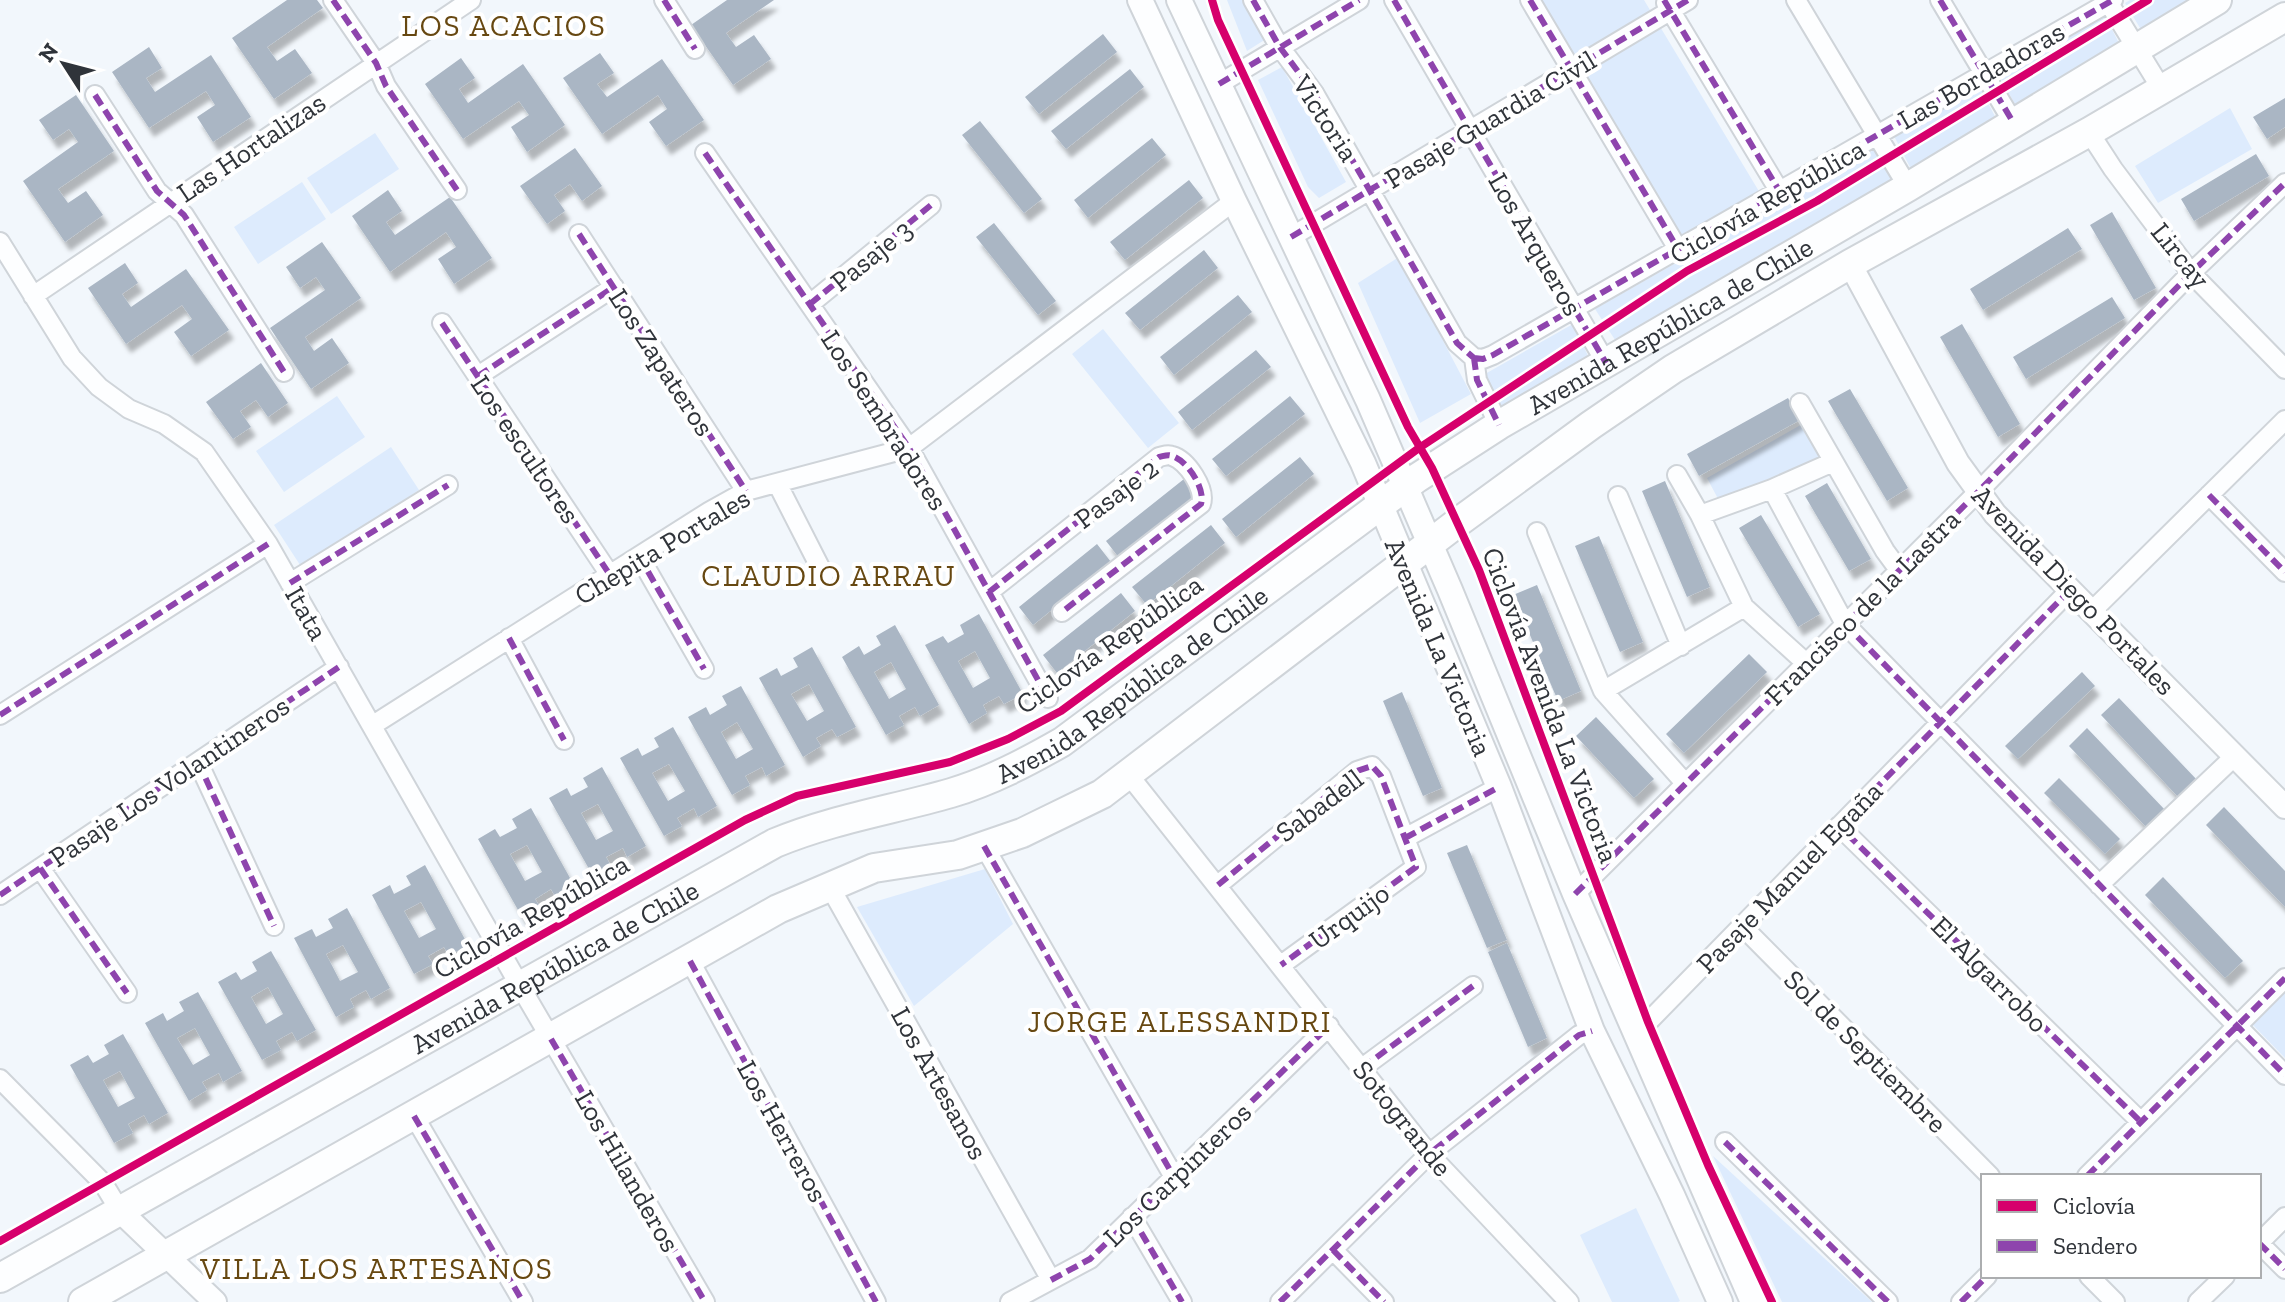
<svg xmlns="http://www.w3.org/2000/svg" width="2285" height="1302" font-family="'Zilla Slab',serif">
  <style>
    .green { fill: #ddebfd }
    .building { fill: #aab6c4; fill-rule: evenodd; filter: url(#shadow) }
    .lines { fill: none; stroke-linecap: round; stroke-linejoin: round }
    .minor-casing { stroke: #cfd4d9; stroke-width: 22 }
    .tertiary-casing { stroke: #cfd4d9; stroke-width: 26 }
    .secondary-casing { stroke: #cfd4d9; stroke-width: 28 }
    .primary-casing { stroke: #cfd4d9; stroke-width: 32 }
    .minor { stroke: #fdfeff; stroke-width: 18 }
    .tertiary { stroke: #fdfeff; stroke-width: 22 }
    .secondary { stroke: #fdfeff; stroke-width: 24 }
    .primary { stroke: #fdfeff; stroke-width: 28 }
    .quiet { stroke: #8e44ad; stroke-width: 6; stroke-dasharray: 12 6; stroke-linecap: butt }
    .cycleway-casing { stroke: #fff; stroke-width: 13 }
    .cycleway { stroke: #d6006c; stroke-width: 8 }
    .labels { text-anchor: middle; stroke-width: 8; stroke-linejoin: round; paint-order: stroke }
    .street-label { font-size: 28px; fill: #30343a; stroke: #fff }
    .neighbourhood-label { font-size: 30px; letter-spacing: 2px; fill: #674811; stroke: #fff }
  </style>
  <defs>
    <filter id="shadow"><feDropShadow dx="5" dy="9" stdDeviation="2" flood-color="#0004"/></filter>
  </defs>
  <rect width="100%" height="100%" fill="#f2f7fc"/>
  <path class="green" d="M1227,0H1242L1266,39L1247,51Z
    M1532,0H1644L1766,203L1681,249Z
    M2130,0H2198L2143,33L2125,3Z
    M2104,14L2121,47L2016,106L1998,74Z
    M1282,67L1346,182L1319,198L1308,187L1258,80Z
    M1979,86L1998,122L1912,171L1894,136Z
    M2230,108L2252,149L2158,203L2135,166Z
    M375,133L399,169L331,214L307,178Z
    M1874,150L1895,180L1619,346L1595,309Z
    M302,182L326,219L258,264L234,227Z
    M1399,257L1471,394L1420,423L1358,283Z
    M1573,324L1590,360L1503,410L1485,374Z
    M1103,329L1179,423L1148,448L1072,354Z
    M337,396L365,437L284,492L256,451Z
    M1806,422L1833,470L1724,510L1707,478Z
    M391,447L419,490L302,568L274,525Z
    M985,869L1013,924L914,1006L857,907Z
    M2285,990V1058L2251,1023Z
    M1713,1156L1872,1302H1782Z
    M1636,1208L1680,1301L1678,1302H1612L1580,1235Z"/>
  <path class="building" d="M287,0H317L323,8L267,47L277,61L295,49L312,73L274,99L232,38Z
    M727,0H774L726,33L736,47L754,35L771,59L733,85L691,25Z
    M1103,34L1117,52L1039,114L1025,97Z
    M149,47L162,68L146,78L155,92L211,55L251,117L213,142L197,117L215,105L206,91L149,128L112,72Z
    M600,53L614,73L597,84L607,97L662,59L704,120L666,146L649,122L667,109L658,95L602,134L563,78Z
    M461,58L475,78L459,89L468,103L523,64L565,125L527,152L511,127L529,115L519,101L463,139L425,84Z
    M1130,69L1144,87L1066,149L1051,131Z
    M76,95L114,151L58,189L68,203L86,191L103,215L65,242L23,181L78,142L69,129L53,140L39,120Z
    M2285,98V127L2267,139L2253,117Z
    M980,121L1042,199L1024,213L962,135Z
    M1152,138L1166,155L1088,218L1074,200Z
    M575,148L602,186L582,201L570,184L554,195L565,211L547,224L520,186Z
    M2256,154L2269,176L2194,221L2181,199Z
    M1189,180L1203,198L1125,260L1110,242Z
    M388,190L402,211L386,222L395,235L450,197L492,258L454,284L438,259L456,247L446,232L390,272L352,216Z
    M2112,212L2156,288L2134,300L2090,225Z
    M994,223L1056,301L1038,315L976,237Z
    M2068,228L2082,249L1983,310L1970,289Z
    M322,242L361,298L305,337L314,351L332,338L349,363L311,389L270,328L325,290L316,277L300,288L286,267Z
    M1204,250L1218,268L1140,330L1125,313Z
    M125,263L138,283L122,294L131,307L186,269L229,330L191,356L174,332L192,319L182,305L126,344L88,288Z
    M1238,295L1252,312L1174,375L1160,357Z
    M2112,297L2125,318L2026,379L2013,357Z
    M1962,324L2020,424L1998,437L1940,337Z
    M1256,350L1271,367L1192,430L1178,412Z
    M261,363L288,403L268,417L256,400L240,411L251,427L233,439L206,402Z
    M1850,389L1908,488L1887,501L1828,401Z
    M1290,396L1305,414L1226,476L1212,459Z
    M1788,398L1800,420L1699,476L1687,454Z
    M1300,457L1314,474L1236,537L1222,519Z
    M1184,479L1199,497L1120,559L1106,541Z
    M1665,481L1710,587L1687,597L1642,491Z
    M1827,483L1871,559L1849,571L1805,496Z
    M1761,515L1820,614L1798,627L1739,528Z
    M1211,525L1225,543L1147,605L1132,587Z
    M1599,536L1643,642L1620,652L1575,546Z
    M1097,544L1111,562L1033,625L1019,607Z
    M1537,585L1581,691L1558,701L1513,595Z
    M1121,593L1135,611L1057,673L1043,655Z
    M979,614L1023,694L1004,704L999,696L983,705L987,713L969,724L925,645L943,636L948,643L964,634L960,625ZM975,651L990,678L973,688L958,661Z
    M895,625L939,705L920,716L915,707L899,716L904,725L886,735L842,657L859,646L864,655L881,645L876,636ZM891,662L906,689L889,699L874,672Z
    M812,647L856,727L837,737L832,729L816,738L821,746L803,757L759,678L777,668L781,676L798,667L793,658ZM809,684L824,711L807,721L791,694Z
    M1749,654L1767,672L1684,753L1666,734Z
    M2082,672L2095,686L2018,759L2005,746Z
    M741,686L785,765L766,776L762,767L745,776L750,785L732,795L688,717L706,707L710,715L727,705L722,696ZM737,722L753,749L736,759L721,732Z
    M1402,692L1442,788L1423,796L1383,701Z
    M2119,698L2198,781L2180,799L2101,715Z
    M1596,717L1654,779L1634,798L1576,736Z
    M673,727L717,806L698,817L694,808L677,818L682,826L664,836L620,758L638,748L642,756L659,747L654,738ZM669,764L685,791L668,801L652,773Z
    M2087,728L2166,811L2148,829L2069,746Z
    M602,767L646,846L627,857L623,848L606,857L611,866L593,876L549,798L567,788L571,796L588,787L583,778ZM598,804L613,831L596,840L581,813Z
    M2059,778L2120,839L2105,854L2044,793Z
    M2224,807L2285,871V907L2206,825Z
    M531,808L575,887L556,898L551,889L535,899L540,907L522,917L478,839L495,829L500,837L517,828L512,819ZM527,845L542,872L525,881L510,854Z
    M1467,845L1507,940L1487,948L1447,853Z
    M425,865L468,945L449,956L444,947L428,956L433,964L414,974L372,895L390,885L394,894L411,885L406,876ZM421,902L436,929L419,938L404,911Z
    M2163,877L2243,961L2225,978L2145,895Z
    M347,908L390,988L371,999L366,990L350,999L354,1007L336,1017L294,938L312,929L316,937L333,928L328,919ZM343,945L358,972L340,981L326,954Z
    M1507,943L1547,1038L1528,1047L1488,952Z
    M271,951L316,1030L297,1041L292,1032L276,1041L281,1050L262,1060L218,982L236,972L241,980L257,971L252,962ZM268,987L283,1014L266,1024L251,997Z
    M198,992L242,1071L223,1082L219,1073L202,1082L207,1090L189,1101L145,1023L163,1013L167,1021L184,1011L179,1002ZM195,1028L210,1055L193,1065L177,1038Z
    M123,1034L168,1113L149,1124L144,1115L128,1124L133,1133L114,1143L70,1065L88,1055L93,1063L109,1054L104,1045ZM120,1071L135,1098L118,1107L103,1080Z"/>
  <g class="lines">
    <defs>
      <path id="minor" d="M333,0L376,63L386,86L457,190
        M664,0L695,49
        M1253,0L1279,46L1314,93L1457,343L1474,358
        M1394,0L1606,363
        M1530,0L1678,249
        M1796,0L1908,187
        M1940,0L2013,122
        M2107,0L2161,88
        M1666,3L1780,192
        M1219,84L1359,0
        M95,95L157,191L184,215L284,372
        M2089,132L2113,169L2191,273L2285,369
        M705,153L909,448L1048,698
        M579,234L746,491
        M1291,237L1688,0
        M0,242L72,358L99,387L129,409L164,424L204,452L268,544L520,986L705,1302
        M33,296L471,0
        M810,304L931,205
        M442,323L610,575
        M1474,358L1483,359L1493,355L2113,0
        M1474,358L1477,380L1499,425
        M478,376L614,287
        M1800,403L1885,551L1899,570
        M1677,475L1700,515L1744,607
        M777,483L824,575
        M1772,489L1845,624L2285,1075
        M2209,495L2285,572
        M1618,496L1681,646
        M1700,515L1772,489L1833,462
        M1537,532L1603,691L1744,607L1806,663
        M639,556L704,669
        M290,583L448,485
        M989,592L1159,457C1164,456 1168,454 1172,456C1187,460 1206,489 1201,504L1062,612
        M2092,611L2285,420
        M509,638L564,740
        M1603,691L1685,783
        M0,715L268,544
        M373,725L710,511L746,491L909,448L1234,201
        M198,762L274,926
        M1128,774L1429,1154L1569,1302
        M1839,826L2141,1122
        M1405,838L1499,787
        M984,846L1174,1177
        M40,868L127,993
        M1218,885L1357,771L1372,766L1381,776L1416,867L1281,965
        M2099,885L2235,756
        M830,887L1051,1280
        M1575,894L1977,493L2191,273L2285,183
        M0,895L339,667
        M1742,926L1990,1176
        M690,961L876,1302
        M1632,1027L1648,1022L2070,590
        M1362,1068L1473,986
        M0,1079L103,1183L120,1211
        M414,1116L523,1302
        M1725,1142L1888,1302
        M2087,1176L2285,978
        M1132,1217L1182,1302
        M2259,1243L2285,1269
        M2259,1243L2285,1217
        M1333,1250L1384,1302
        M2089,1276L2115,1302
        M1010,1302L1090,1259L1329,1026
        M1280,1302L1429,1154L1579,1035L1592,1031
        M1961,1302L1987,1276
        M2198,1302L2225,1276"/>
      <path id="tertiary" d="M1850,264L1958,463L1995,514L2285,807
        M120,1211L215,1302"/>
      <path id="secondary" d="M1140,0L1234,201L1363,463L1499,787L1592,1031L1672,1195L1720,1302
        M1179,0L1368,400L1450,590L1575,894L1753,1302"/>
      <g id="primary">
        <path id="s1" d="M0,1278L775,843C833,819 892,810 951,793C991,781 1027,762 1062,742L1417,478L1499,425L1908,187L2217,0"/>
        <path d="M83,1302L778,909L874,868L958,855L1022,833L1102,794L1457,523L1591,425L1673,369L1850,264L2089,132L2285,17"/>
      </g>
    </defs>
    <use href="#minor" class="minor-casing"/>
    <use href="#tertiary" class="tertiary-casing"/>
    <use href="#secondary" class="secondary-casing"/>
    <use href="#primary" class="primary-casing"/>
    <use href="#minor" class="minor"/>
    <use href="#tertiary" class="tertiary"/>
    <use href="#secondary" class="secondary"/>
    <use href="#primary" class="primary"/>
    <path class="quiet" d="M333,0L376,63L386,86L457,190
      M664,0L695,49
      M1253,0L1279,46L1314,93L1457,343L1474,358
      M1394,0L1606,363
      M1530,0L1678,249
      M1664,0L1780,192
      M1940,0L2013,122
      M1219,84L1359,0
      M95,95L157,191L184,215L284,372
      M705,153L909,448L1048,698
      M579,234L746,491
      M1291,237L1688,0
      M810,304L931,205
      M442,323L610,575
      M1474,358L1483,359L1493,355L2113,0
      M1474,358L1477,380L1499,425
      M478,376L614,287
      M2209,495L2285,572
      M639,556L704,669
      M290,583L448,485
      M2070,590L1839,826L2141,1122
      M989,592L1159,457C1164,456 1168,454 1172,456C1187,460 1206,489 1201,504L1062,612
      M1845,624L2285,1075
      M509,638L564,740
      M0,715L268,544
      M198,762L274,926
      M1405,838L1499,787
      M984,846L1174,1177
      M40,868L127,993
      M1218,885L1357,771L1372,766L1381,776L1416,867L1281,965
      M1575,894L1977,493L2191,273L2285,183
      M0,895L339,667
      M690,961L876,1302
      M551,1039L705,1302
      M1362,1068L1473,986
      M414,1116L523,1302
      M1725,1142L1888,1302
      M2087,1176L2285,978
      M1132,1217L1182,1302
      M2259,1243L2285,1269
      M1333,1250L1384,1302
      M1051,1280L1090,1259L1329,1026
      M1280,1302L1429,1154L1579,1035L1592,1031
      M1961,1302L1987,1276"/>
    <defs>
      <path id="cycleway" d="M1212,0L1218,20L1408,427L1432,468L1479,570L1648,1022L1708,1165L1772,1302
        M0,1241L745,820L797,796L950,762L1008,739L1061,711L1419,448L1687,271L1817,201L2148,0"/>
    </defs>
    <use href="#cycleway" class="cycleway-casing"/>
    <use href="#cycleway" class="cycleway"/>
  </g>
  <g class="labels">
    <g class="street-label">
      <text transform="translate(1981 75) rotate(-30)" y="10">Las Bordadoras</text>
      <text transform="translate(1326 118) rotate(57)" y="10">Victoria</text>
      <text transform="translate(1490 119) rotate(-31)" y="10">Pasaje Guardia Civil</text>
      <text transform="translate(251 147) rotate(-34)" y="10">Las Hortalizas</text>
      <text transform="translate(1767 201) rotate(-30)" y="10">Ciclovía República</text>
      <text transform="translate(1536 244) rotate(60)" y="10">Los Arqueros</text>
      <text transform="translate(871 255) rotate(-39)" y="10">Pasaje 3</text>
      <text transform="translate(2181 255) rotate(51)" y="10">Lircay</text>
      <text dy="10" stroke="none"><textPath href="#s1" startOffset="1932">Avenida República de Chile</textPath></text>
      <text transform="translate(662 362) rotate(57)" y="10">Los Zapateros</text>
      <text transform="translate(885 420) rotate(57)" y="10">Los Sembradores</text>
      <text transform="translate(526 449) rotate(56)" y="10">Los escultores</text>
      <text transform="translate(1116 493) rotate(-37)" y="10">Pasaje 2</text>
      <text transform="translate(662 546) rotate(-31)" y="10">Chepita Portales</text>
      <text transform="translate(2074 590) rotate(46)" y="10">Avenida Diego Portales</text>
      <text transform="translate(1862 607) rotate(-45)" y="10">Francisco de la Lastra</text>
      <text transform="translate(307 613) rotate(60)" y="10">Itata</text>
      <text transform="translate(1109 644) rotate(-35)" y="10">Ciclovía República</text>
      <text transform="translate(1439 647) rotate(67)" y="10">Avenida La Victoria</text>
      <text dy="10" stroke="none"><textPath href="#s1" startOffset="1284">Avenida República de Chile</textPath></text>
      <text transform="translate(1551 705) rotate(69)" y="10">Ciclovía Avenida La Victoria</text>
      <text transform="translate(169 781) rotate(-34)" y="10">Pasaje Los Volantineros</text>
      <text transform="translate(1319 805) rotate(-37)" y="10">Sabadell</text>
      <text transform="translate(1789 877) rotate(-46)" y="10">Pasaje Manuel Egaña</text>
      <text transform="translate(531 916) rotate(-30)" y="10">Ciclovía República</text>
      <text transform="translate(1349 916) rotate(-36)" y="10">Urquijo</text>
      <text dy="10" stroke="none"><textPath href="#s1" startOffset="636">Avenida República de Chile</textPath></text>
      <text transform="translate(1990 974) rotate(45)" y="10">El Algarrobo</text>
      <text transform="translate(1866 1051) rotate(45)" y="10">Sol de Septiembre</text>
      <text transform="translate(940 1083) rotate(61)" y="10">Los Artesanos</text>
      <text transform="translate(1403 1118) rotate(51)" y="10">Sotogrande</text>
      <text transform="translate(783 1131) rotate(61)" y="10">Los Herreros</text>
      <text transform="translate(628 1171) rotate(60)" y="10">Los Hilanderos</text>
      <text transform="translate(1177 1174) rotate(-44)" y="10">Los Carpinteros</text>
    </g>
    <g class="neighbourhood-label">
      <text x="504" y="36">LOS ACACIOS</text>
      <text x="829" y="586">CLAUDIO ARRAU</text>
      <text x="1180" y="1032">JORGE ALESSANDRI</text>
      <text x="377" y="1279">VILLA LOS ARTESANOS</text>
    </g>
  </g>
  <rect x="1981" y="1174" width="280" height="104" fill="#ffffff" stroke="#acaeb0" stroke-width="2"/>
  <rect x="1997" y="1200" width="40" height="12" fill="#d6006c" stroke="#acaeb0" stroke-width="2"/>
  <text x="2053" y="1214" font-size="24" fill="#30343a">Ciclovía</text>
  <rect x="1997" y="1240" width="40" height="12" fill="#8e44ad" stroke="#acaeb0" stroke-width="2"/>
  <text x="2053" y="1254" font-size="24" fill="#30343a">Sendero</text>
  <g transform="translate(64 64) rotate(306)" stroke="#ffffff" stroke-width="6" paint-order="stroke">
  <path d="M0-6L14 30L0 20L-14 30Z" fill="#30343a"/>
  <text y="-12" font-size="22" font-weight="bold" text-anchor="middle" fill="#30343a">N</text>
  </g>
</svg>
